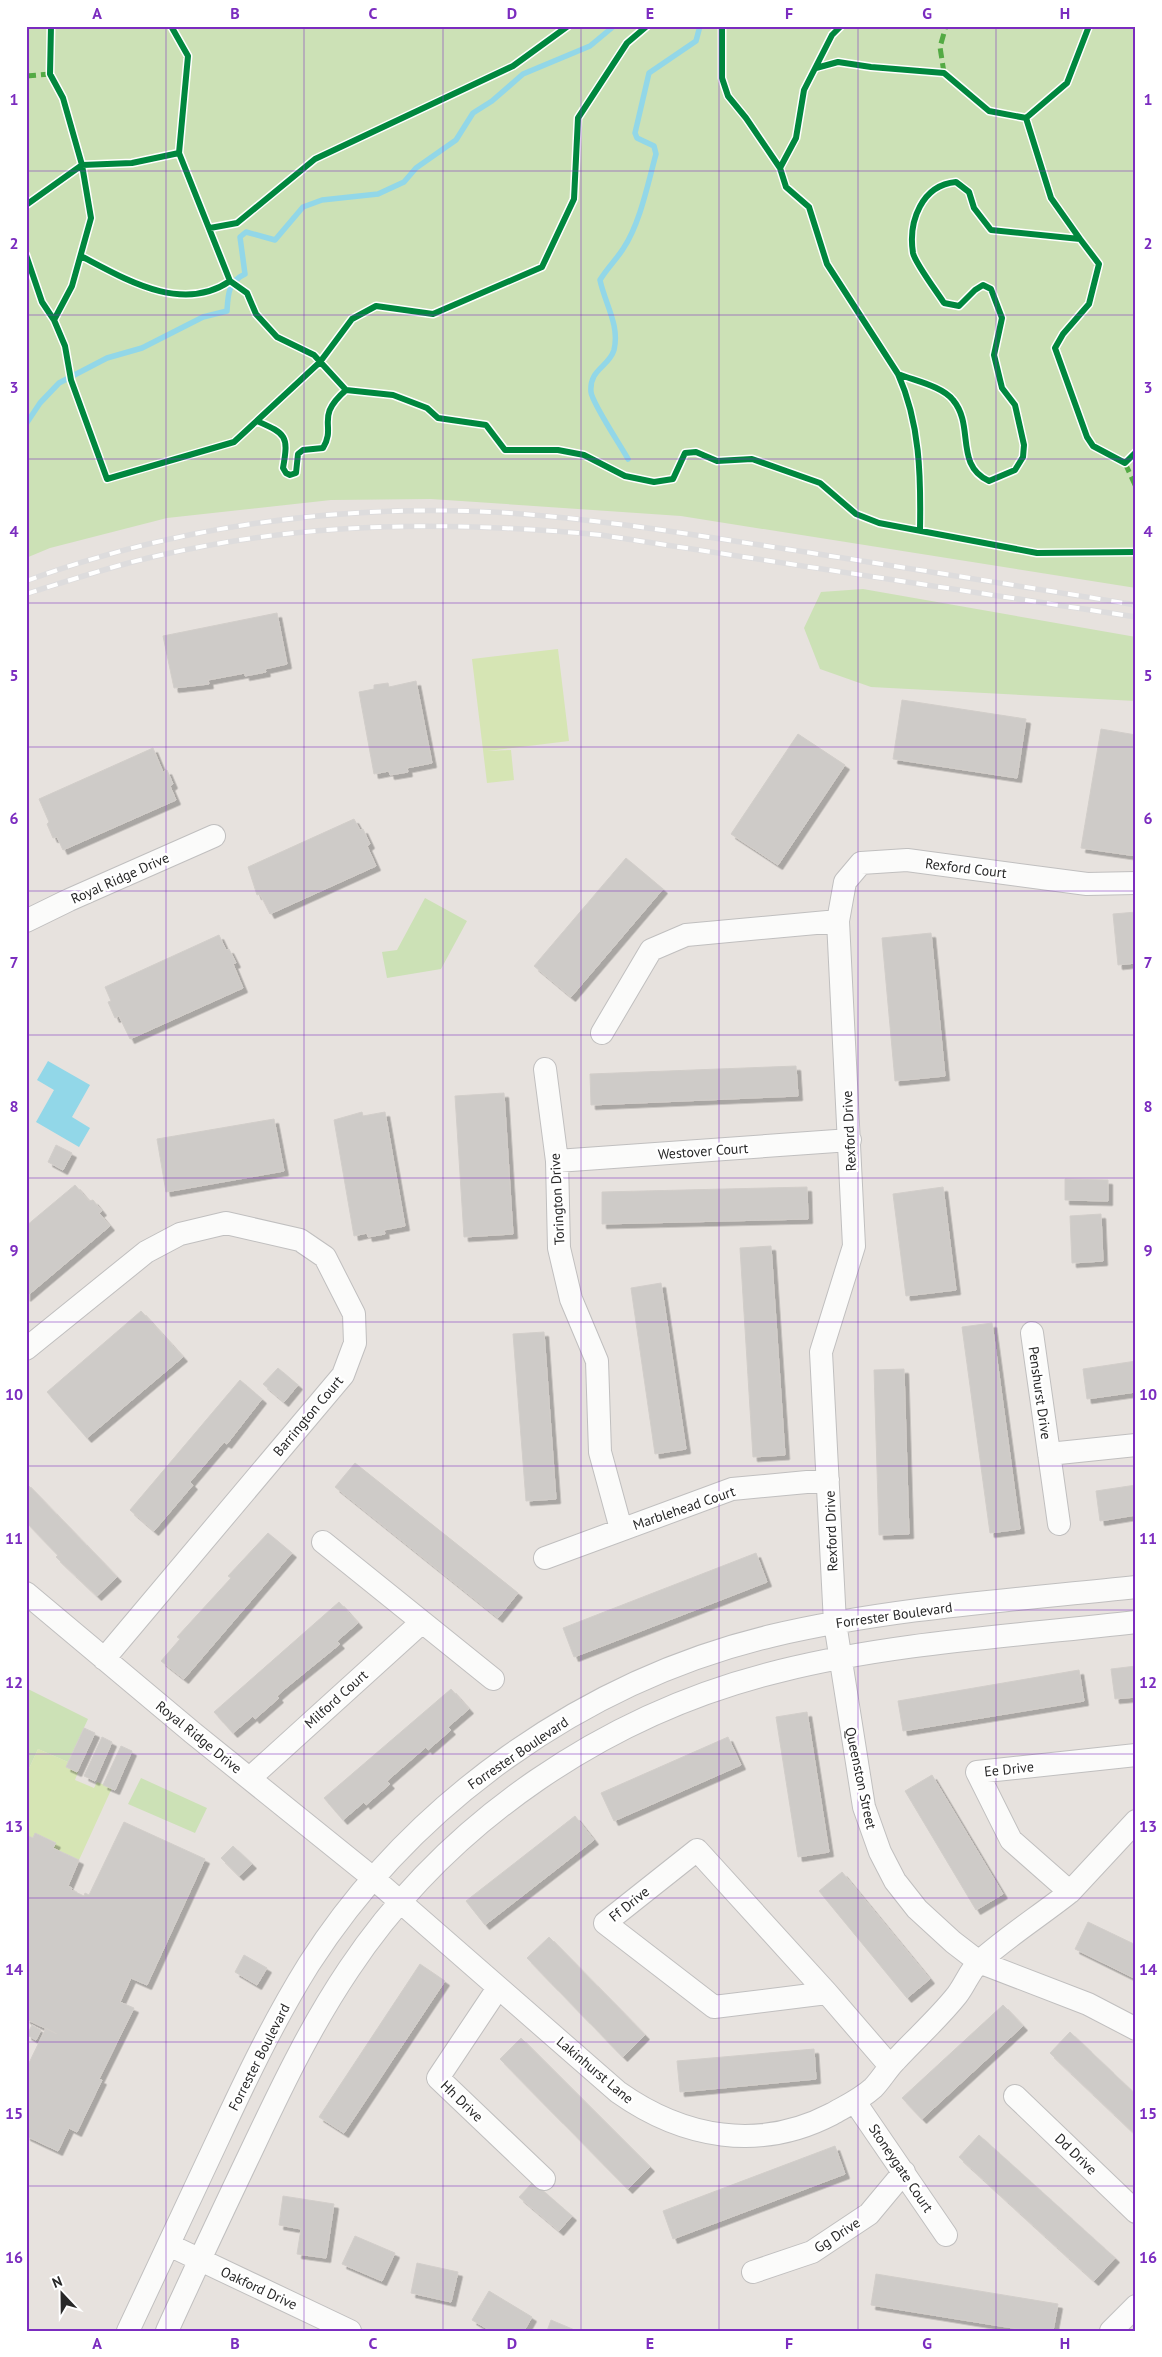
<svg xmlns="http://www.w3.org/2000/svg" width="1162" height="2357" font-family="'PT Sans',sans-serif">
  <style>
    .green { fill: #cce1b6 }
    .pitch { fill: #d6e5b4 }
    .water { fill: #92d7e8 }
    .lines { fill: none; stroke-linecap: round; stroke-linejoin: round }
    .stream { stroke: #92d7e8; stroke-width: 5.5 }
    .building { fill: #cecbc8; stroke: #d2ceca; filter: url(#shadow) }
    .minor-casing { stroke: #c0bfbf; stroke-width: 24 }
    .minor { stroke: #fbfbfa; stroke-width: 22 }
    .rail-casing { stroke: #dddcdd; stroke-width: 5.5 }
    .rail { stroke: #fff; stroke-width: 4; stroke-dasharray: 11; stroke-linecap: butt }
    .quiet { stroke: #53aa44; stroke-width: 5; stroke-dasharray: 10 5; stroke-linecap: butt }
    .cycleway-casing { stroke: #fff; stroke-width: 9 }
    .cycleway { stroke: #00873e; stroke-width: 6 }
    .grid { fill: none; stroke: #7b2cbf; stroke-width: 1; stroke-opacity: 0.55 }
    .labels { text-anchor: middle; stroke-width: 5; stroke-linejoin: round; paint-order: stroke }
    .street-label { font-size: 14px; fill: #282828; stroke: #fff }
    .neatline { fill: none; stroke: #7b2cbf; stroke-width: 2 }
    .grid-label { font-size: 16px; text-anchor: middle; font-weight: bold; fill: #7b2cbf }
  </style>
  <defs>
    <filter id="shadow"><feDropShadow dx="4.5" dy="4.5" stdDeviation="0" flood-color="#0004"/></filter>
  </defs>
  <rect width="100%" height="100%" fill="#e7e2de"/>
  <path class="green" d="M26,26H1136V588L681,516L431,499L331,500L167,518L50,548L26,558Z
    M863,589L1136,637V701L871,687L820,669L804,628L821,592Z
    M425,898L467,921L441,969L387,978L382,952L397,950Z
    M26,1688L88,1719L68,1762L38,1749L26,1775Z
    M141,1778L207,1808L195,1833L128,1804Z"/>
  <path class="pitch" d="M558,649L569,741L487,751L511,750L514,780L487,783L472,659Z
    M38,1749L68,1762L66,1767L78,1772L75,1780L94,1788L97,1782L112,1788L79,1860L53,1848L55,1842L36,1834L33,1838L26,1835V1775Z"/>
  <path class="water" d="M48,1061L90,1085L72,1117L90,1128L79,1147L36,1122L54,1090L37,1080Z"/>
  <g class="lines">
    <path class="stream" d="M26,424L40,403L59,383L107,358L142,348L203,317L227,311C228,294 228,282 245,274L240,237L246,232L275,240L303,207L322,200L378,194L404,182L416,168L456,140L473,113L492,101L523,74L590,46L614,26
      M628,459C621,446 592,403 591,392C589,369 609,367 614,350C620,325 605,304 600,280C607,268 616,260 623,249C640,224 648,183 656,154L654,146L637,138L635,133L649,73L696,41L700,26"/>
  </g>
  <path class="building" d="M277,613L287,664L265,669L266,672L245,676V673L208,680L209,684L174,688L163,636Z
    M416,681L432,763L407,768L408,772L390,775L389,771L374,774L359,692L374,689V685L388,683L389,687Z
    M902,700L1026,719L1017,778L893,759Z
    M1101,729L1136,735V856L1081,848Z
    M798,734L845,765L778,865L731,834Z
    M153,748L163,772L167,770L173,784L170,786L176,800L63,850L57,837L53,838L47,824L49,822L39,799Z
    M354,819L360,830L363,829L370,844L367,846L376,866L270,914L260,894L257,895L248,867Z
    M626,858L663,889L571,997L534,966Z
    M1136,912V963L1118,965L1113,914Z
    M931,933L945,1076L895,1081L882,938Z
    M219,935L226,950L229,949L236,963L233,964L243,988L130,1039L119,1016L115,1018L108,1002L111,1001L105,987Z
    M796,1066L798,1096L591,1105L590,1074Z
    M504,1093L513,1234L464,1237L455,1096Z
    M362,1112L363,1116L385,1112L405,1226L384,1230L385,1234L368,1237L367,1233L354,1236L334,1120Z
    M274,1119L284,1171L166,1192L157,1139Z
    M56,1145L72,1153L63,1170L48,1162Z
    M1065,1179L1108,1180V1201L1065,1200Z
    M75,1185L89,1201L93,1200L102,1211L99,1213L110,1226L26,1297V1226Z
    M807,1187L808,1219L602,1224V1192Z
    M943,1187L956,1290L906,1296L893,1194Z
    M1101,1214L1103,1261L1072,1263L1070,1216Z
    M771,1246L785,1455L753,1457L740,1248Z
    M661,1283L686,1449L655,1454L631,1288Z
    M141,1311L183,1357L87,1438L47,1392Z
    M992,1323L1020,1529L990,1533L962,1327Z
    M544,1332L556,1499L526,1501L513,1334Z
    M1136,1361V1392L1087,1399L1083,1369Z
    M278,1368L298,1385L284,1402L263,1384Z
    M904,1369L909,1534L879,1535L874,1370Z
    M240,1380L262,1399L227,1444L224,1442L190,1482L193,1485L154,1531L130,1510Z
    M355,1463L518,1593L498,1618L335,1487Z
    M26,1483L117,1577L97,1596L56,1557L58,1555L26,1522Z
    M1136,1485V1515L1100,1521L1096,1491Z
    M268,1533L292,1553L184,1679L161,1661L180,1639L177,1637L231,1578L228,1576Z
    M756,1553L767,1582L574,1657L563,1628Z
    M339,1602L358,1623L337,1641L340,1644L286,1688L277,1696L279,1698L255,1719L253,1716L233,1733L214,1712Z
    M1136,1666V1697L1115,1699L1111,1669Z
    M1079,1670L1084,1701L903,1731L898,1701Z
    M451,1689L469,1709L448,1727L451,1730L428,1750L426,1747L387,1781L390,1784L366,1805L364,1802L343,1820L324,1798Z
    M807,1712L829,1852L798,1857L776,1717Z
    M84,1728L95,1733L77,1772L66,1767Z
    M102,1737L112,1742L95,1781L84,1776Z
    M728,1737L741,1765L614,1821L601,1793Z
    M121,1746L132,1751L115,1790L103,1785Z
    M932,1775L1003,1894L976,1910L905,1791Z
    M575,1816L594,1840L485,1925L466,1901Z
    M124,1822L205,1859L147,1985L131,1978L120,2002L134,2008L99,2079L102,2080L77,2132L69,2128L58,2151L26,2136V2069L46,2028L57,2034L26,2019V1835L33,1838L35,1833L56,1843L53,1848L79,1860L68,1886L72,1888L71,1890L84,1896L85,1893L89,1895Z
    M233,1846L252,1864L239,1876L221,1858Z
    M842,1872L930,1979L907,1998L819,1891Z
    M1088,1922L1136,1945V1979L1075,1949Z
    M549,1937L645,2035L623,2057L527,1958Z
    M244,1955L267,1968L257,1985L235,1972Z
    M420,1964L445,1981L344,2133L319,2117Z
    M1003,2005L1023,2026L922,2119L902,2098Z
    M32,2025L41,2030L36,2040L27,2035Z
    M1070,2032L1136,2095V2135L1050,2053Z
    M521,2038L650,2167L628,2189L500,2059Z
    M814,2049L816,2079L680,2092L677,2061Z
    M979,2135L1115,2258L1094,2281L959,2157Z
    M835,2146L845,2174L673,2239L663,2211Z
    M533,2182L572,2216L559,2231L519,2197Z
    M283,2196L334,2204L326,2258L297,2254L301,2229L279,2225Z
    M355,2236L395,2253L382,2281L342,2264Z
    M417,2263L458,2272L451,2302L411,2293Z
    M876,2274L1058,2304L1053,2331H1031L871,2305Z
    M489,2291L532,2317L524,2331H491L472,2320Z
    M551,2320L577,2331H547Z"/>
  <g class="lines">
    <defs>
      <path id="minor" d="M1136,883L1087,884L907,860L861,863L845,882L838,921L854,1246L821,1352L835,1623L864,1807L880,1852L895,1881L917,1909L953,1942L979,1962L1088,2004L1136,2029
        M26,921L69,900L214,836
        M602,1033L651,950L686,935L838,921
        M545,1069L557,1161L559,1248L571,1299L597,1361L600,1452L621,1529
        M557,1161L850,1140
        M1032,1333L1059,1524
        M26,1349L146,1252L180,1234L226,1223L300,1240L325,1257L354,1314L355,1343L343,1375L104,1659
        M1049,1454L1136,1445
        M323,1542L493,1679
        M545,1558L732,1489L828,1480
        M26,1593L193,1733L373,1878L618,2092C683,2138 759,2152 832,2114C846,2106 861,2099 873,2088C881,2080 887,2069 895,2061C915,2039 938,2019 957,1995C965,1985 970,1970 980,1961C1008,1936 1041,1915 1070,1892
        M1136,1755L977,1772L1011,1840L1070,1892L1136,1821
        M250,1778L422,1622
        M697,1850L827,1993L714,2007L605,1923Z
        M498,1988L438,2078L544,2179
        M827,1993L890,2066
        M1015,2096L1136,2212
        M855,2102L946,2235
        M169,2245L350,2331
        M753,2272L812,2252L869,2214L904,2172
        M128,2331C158,2267 188,2203 218,2139C246,2079 274,2020 309,1964C413,1802 584,1681 771,1636C890,1608 1014,1600 1136,1587
        M167,2331C196,2267 226,2204 256,2141C284,2082 312,2024 349,1969C448,1821 607,1713 780,1671C896,1642 1017,1636 1136,1622
        M1111,2331L1136,2306"/>
    </defs>
    <use href="#minor" class="minor-casing"/>
    <use href="#minor" class="minor"/>
    <defs>
      <path id="rail" d="M26,581C173,527 337,504 493,512C600,518 706,537 812,553C920,570 1028,587 1136,605
        M26,594C71,580 115,565 161,555C311,521 448,521 601,535L1136,617"/>
    </defs>
    <use href="#rail" class="rail-casing"/>
    <use href="#rail" class="rail"/>
    <path class="quiet" d="M944,73L940,47L946,26
      M26,76L50,74
      M1125,463L1136,487"/>
    <defs>
      <path id="cycleway" d="M51,26L50,74L63,98L82,165L91,218L72,286L54,320
        M171,26L188,56L179,153L230,281L247,293L256,314L277,337L314,355L346,390L393,395L427,408L438,418L486,425L505,450H558L584,455L625,476L654,482L673,479L685,453L696,452L717,461L752,459L820,483L856,514L879,523L1037,553L1136,552
        M722,26V78L728,96L746,118L780,168L786,187L809,207L827,264L898,374C920,423 921,476 920,530
        M816,68L838,62L871,67L944,73L989,111L1026,118L1067,83L1089,26
        M1026,118L1051,198L1080,239
        M780,168L796,138L804,90L832,35L841,26
        M26,205L82,165L132,163L179,153
        M210,228L237,223L315,159L513,66L568,26
        M26,255L42,302L54,320L65,346L71,380L107,479L234,442L320,362L352,319L376,306L433,314L542,267L574,199L578,118L627,43L647,26
        M81,256C125,279 182,314 230,281
        M898,374C915,381 942,386 953,400C975,426 954,465 989,481L1015,470L1023,457L1024,445L1015,405L1002,388L994,355L1002,318L991,289L983,285L975,290L959,306L944,303C937,292 915,263 913,253C908,221 922,185 956,182L969,192L974,208L991,230L1080,239L1099,264L1089,304L1063,334L1055,348L1087,437L1093,446L1125,463L1136,452
        M257,421C286,434 289,435 283,468L286,473L290,475L296,473L298,454L303,450L323,448C337,425 314,418 346,390"/>
    </defs>
    <use href="#cycleway" class="cycleway-casing"/>
    <use href="#cycleway" class="cycleway"/>
  </g>
  <path class="grid" d="M166,26V2331M304,26V2331M443,26V2331M581,26V2331M719,26V2331M858,26V2331M996,26V2331M26,171H1136M26,315H1136M26,459H1136M26,603H1136M26,747H1136M26,891H1136M26,1035H1136M26,1178H1136M26,1322H1136M26,1466H1136M26,1610H1136M26,1754H1136M26,1898H1136M26,2042H1136M26,2186H1136"/>
  <g class="labels">
    <g class="street-label">
      <text transform="translate(966 868) rotate(7)" y="5">Rexford Court</text>
      <text transform="translate(120 878) rotate(-24)" y="5">Royal Ridge Drive</text>
      <text transform="translate(849 1131) rotate(-93)" y="5">Rexford Drive</text>
      <text transform="translate(703 1151) rotate(-4)" y="5">Westover Court</text>
      <text transform="translate(557 1199) rotate(-93)" y="5">Torington Drive</text>
      <text transform="translate(1040 1393) rotate(82)" y="5">Penshurst Drive</text>
      <text transform="translate(308 1416) rotate(-50)" y="5">Barrington Court</text>
      <text transform="translate(684 1508) rotate(-19)" y="5">Marblehead Court</text>
      <text transform="translate(831 1531) rotate(-92)" y="5">Rexford Drive</text>
      <text transform="translate(894 1615) rotate(-8)" y="5">Forrester Boulevard</text>
      <text transform="translate(336 1699) rotate(-42)" y="5">Milford Court</text>
      <text transform="translate(199 1737) rotate(39)" y="5">Royal Ridge Drive</text>
      <text transform="translate(518 1753) rotate(-34)" y="5">Forrester Boulevard</text>
      <text transform="translate(1009 1769) rotate(-6)" y="5">Ee Drive</text>
      <text transform="translate(861 1778) rotate(78)" y="5">Queenston Street</text>
      <text transform="translate(629 1904) rotate(-39)" y="5">Ff Drive</text>
      <text transform="translate(259 2057) rotate(-63)" y="5">Forrester Boulevard</text>
      <text transform="translate(595 2070) rotate(40)" y="5">Lakinhurst Lane</text>
      <text transform="translate(462 2101) rotate(44)" y="5">Hh Drive</text>
      <text transform="translate(1076 2154) rotate(44)" y="5">Dd Drive</text>
      <text transform="translate(901 2168) rotate(56)" y="5">Stoneygate Court</text>
      <text transform="translate(837 2235) rotate(-33)" y="5">Gg Drive</text>
      <text transform="translate(259 2288) rotate(25)" y="5">Oakford Drive</text>
    </g>
  </g>
  <rect width="1162" height="2357" fill="none" stroke="#ffffff" stroke-width="55"/>
  <g transform="translate(62 2294) rotate(338)" stroke="#ffffff" stroke-width="4" paint-order="stroke">
  <path d="M0-4L9 19L0 12L-9 19Z" fill="#282828"/>
  <text y="-8" font-size="14" font-weight="bold" text-anchor="middle" fill="#282828">N</text>
  </g>
  <rect x="28" y="28" width="1106" height="2302" class="neatline"/>
  <g class="grid-label">
    <text x="97" y="19">A</text>
    <text x="235" y="19">B</text>
    <text x="373" y="19">C</text>
    <text x="512" y="19">D</text>
    <text x="650" y="19">E</text>
    <text x="789" y="19">F</text>
    <text x="927" y="19">G</text>
    <text x="1065" y="19">H</text>
    <text x="14" y="105">1</text>
    <text x="1148" y="105">1</text>
    <text x="14" y="249">2</text>
    <text x="1148" y="249">2</text>
    <text x="14" y="393">3</text>
    <text x="1148" y="393">3</text>
    <text x="14" y="537">4</text>
    <text x="1148" y="537">4</text>
    <text x="14" y="681">5</text>
    <text x="1148" y="681">5</text>
    <text x="14" y="824">6</text>
    <text x="1148" y="824">6</text>
    <text x="14" y="968">7</text>
    <text x="1148" y="968">7</text>
    <text x="14" y="1112">8</text>
    <text x="1148" y="1112">8</text>
    <text x="14" y="1256">9</text>
    <text x="1148" y="1256">9</text>
    <text x="14" y="1400">10</text>
    <text x="1148" y="1400">10</text>
    <text x="14" y="1544">11</text>
    <text x="1148" y="1544">11</text>
    <text x="14" y="1688">12</text>
    <text x="1148" y="1688">12</text>
    <text x="14" y="1832">13</text>
    <text x="1148" y="1832">13</text>
    <text x="14" y="1975">14</text>
    <text x="1148" y="1975">14</text>
    <text x="14" y="2119">15</text>
    <text x="1148" y="2119">15</text>
    <text x="14" y="2263">16</text>
    <text x="1148" y="2263">16</text>
    <text x="97" y="2349">A</text>
    <text x="235" y="2349">B</text>
    <text x="373" y="2349">C</text>
    <text x="512" y="2349">D</text>
    <text x="650" y="2349">E</text>
    <text x="789" y="2349">F</text>
    <text x="927" y="2349">G</text>
    <text x="1065" y="2349">H</text>
  </g>
</svg>
